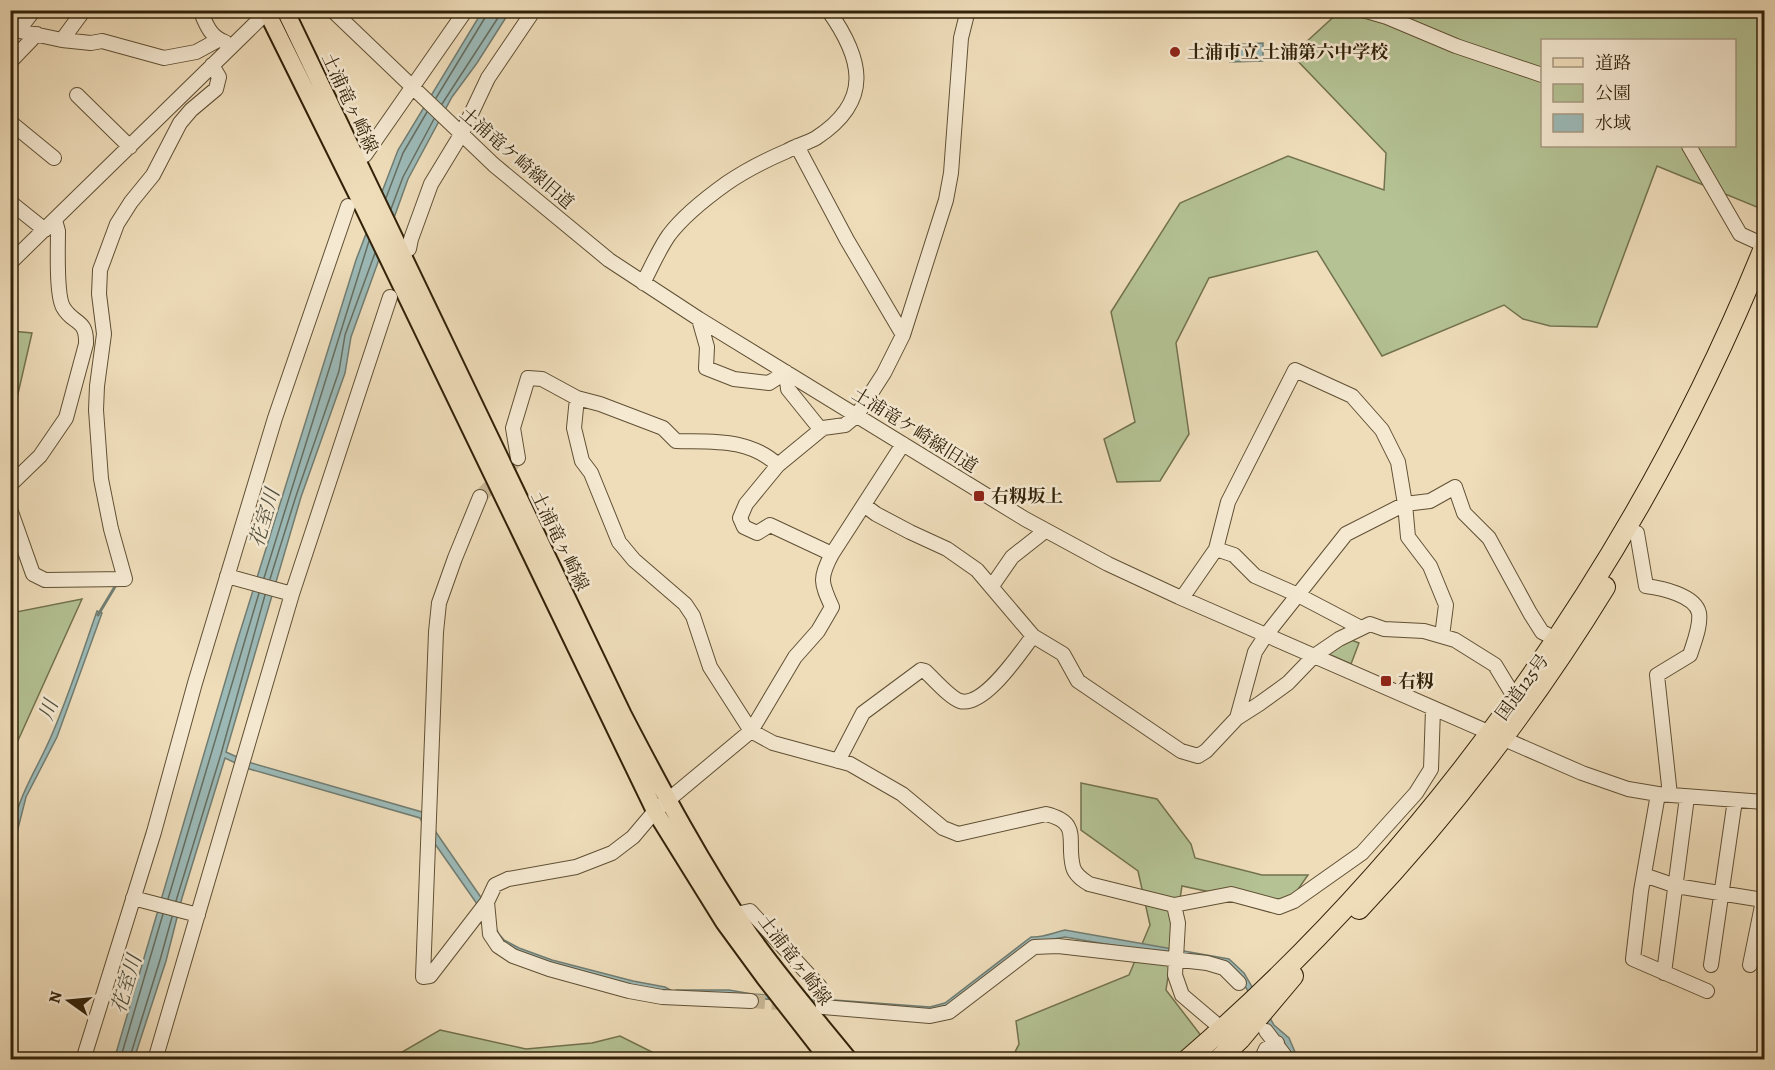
<svg xmlns="http://www.w3.org/2000/svg" width="1775" height="1070" font-family="Alegreya,'Noto Serif JP',serif">
  <style>
    .green { fill: #b4c294; stroke: #72724e; stroke-width: 1.5; fill-rule: evenodd }
    .water { fill: #9cbab8; stroke: #717d72; stroke-width: 1.5 }
    .lines { fill: none; stroke-linecap: round; stroke-linejoin: round }
    .shore { stroke: #666e60; stroke-width: 1.5 }
    .stream { stroke: #717d72; stroke-width: 3 }
    .minor-tunnel { stroke: #c9b796; stroke-width: 14; stroke-dasharray: 14 7; stroke-linecap: butt }
    .minor-casing { stroke: #605034; stroke-width: 16 }
    .major-casing { stroke: #312108; stroke-width: 20 }
    .highway-casing { stroke: #312108; stroke-width: 22 }
    .minor { stroke: #f5e9d2; stroke-width: 14 }
    .major { stroke: #efddba; stroke-width: 16 }
    .highway { stroke: #efddba; stroke-width: 20 }
    .poi-dot { fill: #8f2418; stroke: #f5e9d2; stroke-width: 2 }
    .labels { text-anchor: middle; stroke-width: 5; stroke-linejoin: round; paint-order: stroke }
    .poi-label { font-size: 18px; font-weight: bold; fill: #312108; stroke: #f5e9d2; text-anchor: start }
    .street-label { font-size: 18px; fill: #312108; stroke: #f5e9d2 }
    .water-label { font-size: 20px; font-style: italic; fill: #514f3d; stroke: #f5e9d2 }
  </style>
  <rect width="100%" height="100%" fill="#efddba"/>
  <filter id="stains"><feTurbulence type="fractalNoise" baseFrequency=".00333" numOctaves="4"/><feColorMatrix values="0 0 0 0 .2 0 0 0 0 .09 0 0 0 0 .02 0 0 0 .5 -.17"/></filter>
  <radialGradient id="worn" r=".72"><stop offset=".6" stop-color="#630" stop-opacity="0"/><stop offset="1" stop-color="#630" stop-opacity=".3"/></radialGradient>
  <path class="green" d="M1340,11H1764V210L1657,166L1597,327L1550,326L1523,319L1504,305L1382,356L1317,251L1209,278L1176,343L1189,434L1160,481L1117,482L1104,439L1135,422L1111,312L1180,203L1288,156L1384,190L1386,153L1292,55ZM1542,40H1734V146H1542Z
    M11,331L32,333L11,424L10,332Z
    M82,599L11,756V613Z
    M1346,638L1359,643L1351,664L1324,652Z
    M1081,783L1157,799L1191,844L1195,858L1262,875H1308L1285,908L1182,886L1166,990L1219,1059L1011,1060L1019,1044L1016,1021L1129,975L1150,925L1138,871L1081,830Z
    M440,1030L526,1049L592,1043L620,1036L666,1059H390Z"/>
  <path class="water" d="M483,10L510,11L477,63L452,97L408,179L351,337L345,373L301,497L226,752L248,762L422,812L480,896L499,934L504,940L519,948L552,960L633,981L665,987L674,992L676,990H729L752,994L930,1007L945,1003L1031,937C1042,938 1053,933 1065,930L1229,959L1244,973L1274,1025L1289,1038L1298,1059H1291L1284,1042L1269,1029L1240,977L1226,965L1065,937L1048,940L948,1009L930,1013L729,996H678L550,966L500,945L475,901L426,831L420,818L246,768L225,758L182,898L166,961L134,1059L114,1060L236,645L356,260L398,150Z
    M1263,43V61L1230,62V45Z
    M97,611L102,613L57,737L26,797L11,856C10,803 34,778 53,732C70,692 83,651 97,611Z"/>
  <g class="lines">
    <path class="shore" d="M436,98L486,16L487,10
      M442,104L503,10
      M386,198L403,153L427,112
      M391,209L403,177L434,119
      M264,578L369,241
      M270,579L296,496L339,371L345,335L375,253
      M168,899L259,593
      M176,901L221,754L265,595
      M120,1060L163,914
      M129,1060L160,960L172,917"/>
    <path class="stream" d="M738,10L743,14
      M98,615L116,585"/>
    <path class="minor-tunnel" d="M480,497L518,458
      M751,1001L791,1004"/>
    <defs>
      <path id="minor" d="M200,10C206,24 210,37 225,42
        M332,10L494,165L609,260L699,319L1025,519L1108,564L1179,597L1582,773L1628,789L1658,794L1764,802
        M1363,10L1387,17L1456,46L1542,75
        M10,29L62,40L91,43L102,41L164,58L196,52L218,40
        M18,31L34,10
        M62,40L84,10
        M10,62L37,34
        M77,95L130,147
        M10,122L54,158
        M797,146L847,240L903,335
        M1689,146L1740,234L1764,245
        M365,155L466,10
        M10,202L45,230
        M409,249L411,239L431,184L462,133L488,78L534,10
        M10,263L269,10
        M643,283C651,268 659,249 669,235C684,215 706,198 727,183C746,170 766,160 787,151C796,146 807,143 816,138C873,101 863,59 828,10
        M699,319L707,347L706,368L734,379L769,383L786,372L788,389L821,430
        M577,398L574,428L582,461L591,473L619,542L634,560L685,604L693,616L710,667L751,731L773,743L850,764L902,794L943,828L958,834L1046,814C1082,823 1066,840 1073,867C1075,875 1083,880 1089,884L1174,905L1178,923L1175,975L1182,995L1215,1023
        M518,458L513,428L528,378L542,379L577,398L600,404L663,428L676,441C714,442 748,438 778,465
        M10,485L40,456L66,418L86,344C87,318 73,325 63,307C56,294 58,247 58,231L55,220
        M480,497L455,558L439,603L436,632L423,977L430,976L487,902L495,885L508,879L576,867L612,853L633,837L655,811L751,731L795,657L818,631L832,607C821,583 819,578 832,554L903,444
        M864,505L876,514L910,532L947,549L977,570L1033,636L1063,654L1078,681L1181,751L1198,756L1206,751L1237,718L1259,704L1288,683L1314,656L1339,639L1370,624L1384,629L1424,631L1455,640L1495,665L1515,698
        M10,509L33,574L45,580L125,579L111,529L101,479L96,410L97,386L104,334L99,294L100,270L117,224L131,202L153,175L180,123L191,110L216,89L219,77L212,65
        M1637,533L1646,586C1661,588 1695,595 1699,613C1701,626 1694,642 1690,655L1657,675L1670,795
        M1216,549L1234,555L1255,576L1298,595L1361,628
        M832,554L770,525L757,533L744,527L740,518L746,504L778,465L823,428L845,425L857,415L884,373L903,335L946,200L951,173L961,38L968,10
        M227,576L292,594
        M992,586L1012,557L1045,531
        M1182,598L1216,549L1228,502L1295,370L1352,396L1382,430L1398,462L1405,504L1346,534L1266,635L1255,652L1237,718
        M1442,636L1446,605L1430,566L1408,537L1405,504L1430,501L1455,487L1464,513L1489,538L1530,613L1542,632L1556,639
        M838,761L863,713L921,670L925,671C933,678 950,698 960,701C984,708 1020,653 1033,636
        M1658,794L1641,891L1633,959L1707,991
        M1644,875L1676,886L1763,900
        M133,898L198,915
        M487,902L490,934L498,946L513,956L549,969L629,991L662,997L751,1001
        M1174,905L1231,894L1279,907L1294,901L1362,853L1416,793L1431,769L1433,709
        M736,914L750,911L820,987L823,1007L930,1016L949,1012L1034,947L1058,946L1207,963L1224,968L1239,983
        M1711,965L1735,800
        M1750,965L1764,896
        M1664,973L1687,797
        M1266,1031L1288,1060
        M83,1060L154,832L195,683L275,418L348,206
        M155,1060L292,594L390,297
        M1261,1060L1266,1049L1277,1043"/>
      <path id="major" d="M266,10L362,204L655,811L724,922L765,978L829,1060
        M285,10L623,715C662,790 702,865 749,934C780,978 815,1018 849,1060"/>
      <path id="highway" d="M1359,909C1452,810 1534,703 1605,587
        M1187,1060C1437,845 1641,553 1764,248
        M1218,1060L1240,1039L1293,976"/>
    </defs>
    <use href="#minor" class="minor-casing"/>
    <use href="#major" class="major-casing"/>
    <use href="#highway" class="highway-casing"/>
    <use href="#minor" class="minor"/>
    <use href="#major" class="major"/>
    <use href="#highway" class="highway"/>
  </g>
  <g class="poi-dot">
    <circle cx="1175" cy="52" r="6"/>
    <rect x="973" y="490" width="12" height="12" rx="3"/>
    <rect x="1380" y="675" width="12" height="12" rx="3"/>
  </g>
  <g class="labels">
    <g class="poi-label">
      <text x="1187" y="58">土浦市立 土浦第六中学校</text>
      <text x="991" y="502">右籾坂上</text>
      <text x="1398" y="687">右籾</text>
    </g>
    <g class="street-label">
      <text transform="translate(350 103) rotate(65)" y="6">土浦竜ヶ崎線</text>
      <text transform="translate(517 158) rotate(41)" y="6">土浦竜ケ崎線旧道</text>
      <text transform="translate(915 430) rotate(32)" y="6">土浦竜ケ崎線旧道</text>
      <text transform="translate(560 541) rotate(64)" y="6">土浦竜ヶ崎線</text>
      <text transform="translate(1522 687) rotate(-54)" y="6">国道125号</text>
      <text transform="translate(795 960) rotate(53)" y="6">土浦竜ヶ崎線</text>
    </g>
    <g class="water-label">
      <text transform="translate(264 518) rotate(-73)" y="7">花室川</text>
      <text transform="translate(48 710) rotate(-70)" y="7">川</text>
      <text transform="translate(126 984) rotate(-73)" y="7">花室川</text>
    </g>
  </g>
  <rect width="1775" height="1070" fill="none" stroke="#efddba" stroke-width="36"/>
  <rect x="12" y="12" width="1751" height="1046" fill="none" stroke="#312108" stroke-width="3"/>
  <rect x="18" y="18" width="1739" height="1034" fill="none" stroke="#312108" stroke-width="1.5"/>
  <rect x="1541" y="39" width="195" height="108" fill="#f5e9d2" stroke="#a79981" stroke-width="1.5"/>
  <rect x="1553" y="58" width="30" height="9" fill="#efddba" stroke="#a79981" stroke-width="1.5"/>
  <text x="1595" y="69" font-size="18" fill="#312108">道路</text>
  <rect x="1553" y="84" width="30" height="18" fill="#b4c294" stroke="#a79981" stroke-width="1.5"/>
  <text x="1595" y="99" font-size="18" fill="#312108">公園</text>
  <rect x="1553" y="114" width="30" height="18" fill="#9cbab8" stroke="#a79981" stroke-width="1.5"/>
  <text x="1595" y="129" font-size="18" fill="#312108">水域</text>
  <g transform="translate(69 1001) rotate(285)" stroke="#f5e9d2" stroke-width="4.5" paint-order="stroke">
  <path d="M0-4.5L10 22L0 15L-10 22Z" fill="#312108"/>
  <text y="-9" font-size="16" font-weight="bold" text-anchor="middle" fill="#312108">N</text>
  </g>
  <rect width="100%" height="100%" filter="url(#stains)"/>
  <rect width="100%" height="100%" fill="url(#worn)"/>
</svg>
